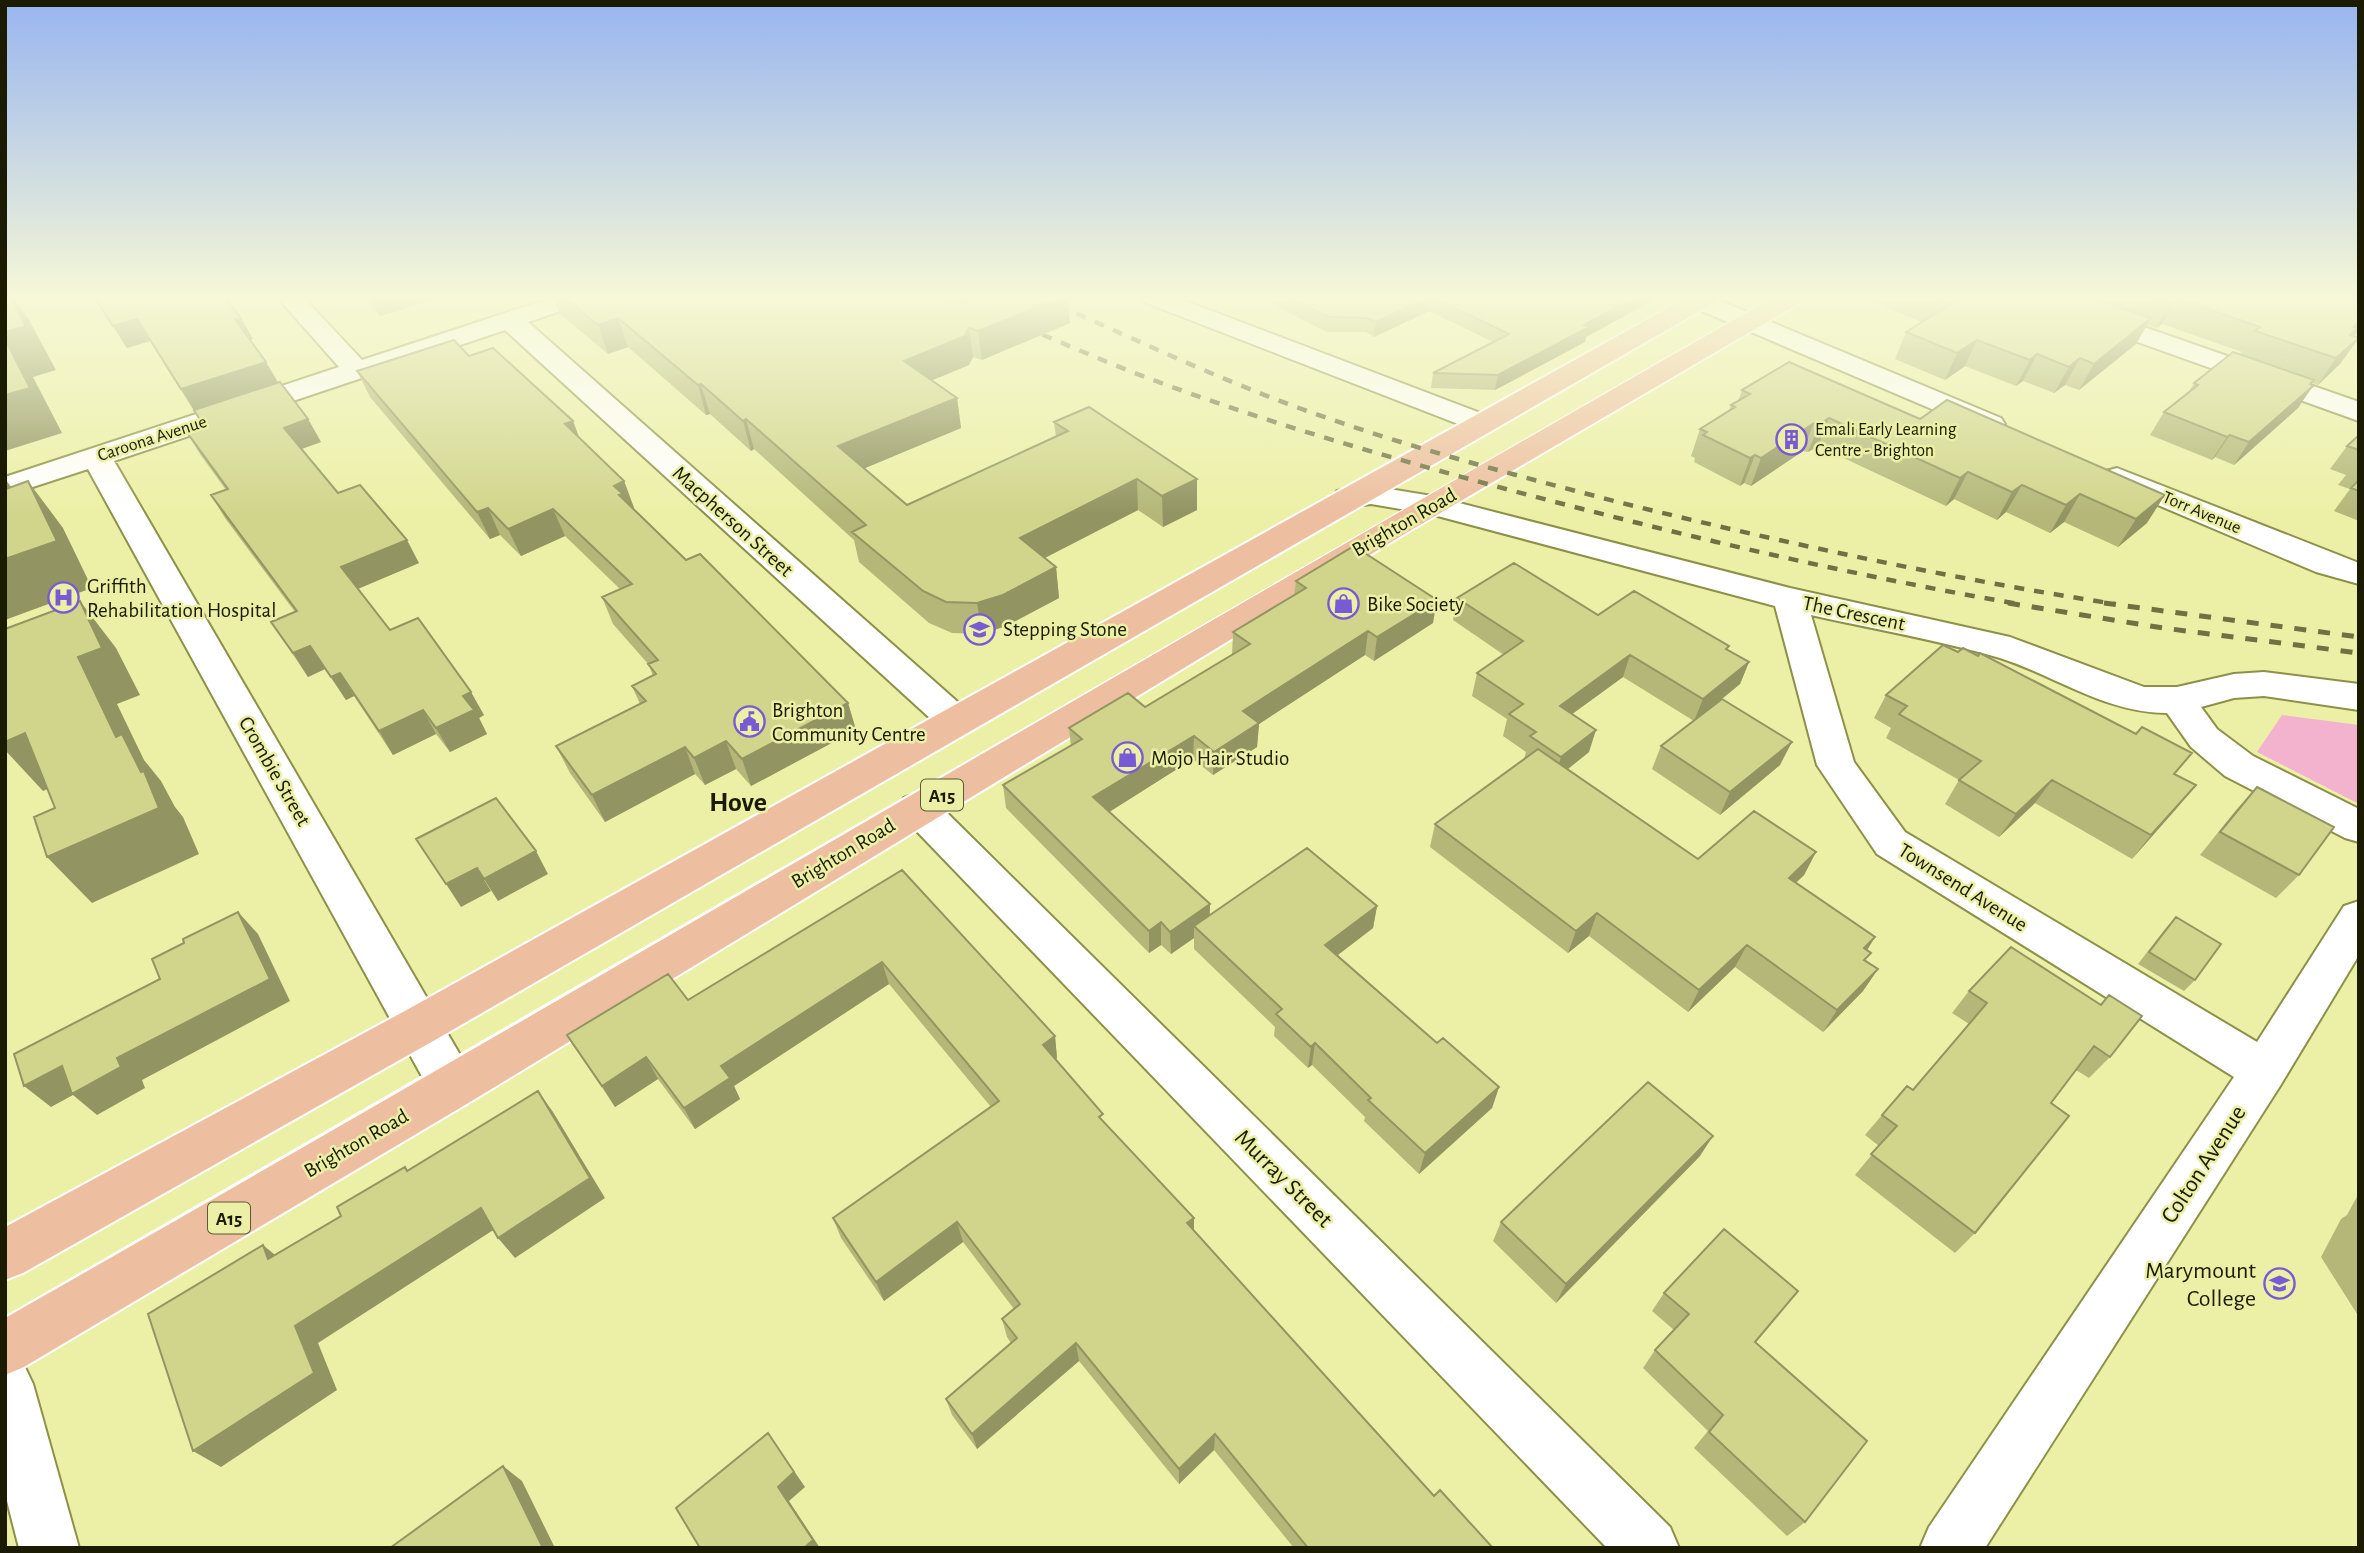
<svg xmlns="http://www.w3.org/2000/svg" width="2364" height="1553" font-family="'Alegreya Sans',sans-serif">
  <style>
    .green { fill: #f3b3cf }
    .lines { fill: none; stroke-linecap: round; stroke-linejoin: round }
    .minor-casing { stroke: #8d9049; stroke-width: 4 }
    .tertiary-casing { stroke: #8d9049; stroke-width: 4 }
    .primary-casing { stroke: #fff; stroke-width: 4 }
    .minor { fill: #fff; fill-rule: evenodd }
    .tertiary { fill: #fff; fill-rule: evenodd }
    .primary { fill: #eebea1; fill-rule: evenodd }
    .rail-far1 { stroke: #6f7143; stroke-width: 4.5; stroke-dasharray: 10 10; stroke-linecap: butt }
    .rail { stroke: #6f7143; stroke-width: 5; stroke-dasharray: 12 12; stroke-linecap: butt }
    .wall { fill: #b4b778 }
    .shaded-wall { fill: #929561 }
    .building { fill: #d1d58b; stroke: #929561; stroke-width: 2 }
    .labels { text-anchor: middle; stroke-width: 5; stroke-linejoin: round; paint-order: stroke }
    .far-poi-label { font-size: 18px; fill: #1a1b00; stroke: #ecf0a6; text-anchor: start }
    .far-street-label { font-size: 18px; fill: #1a1b00; stroke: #ecf0a6 }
    .shield { fill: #ecf0a6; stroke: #595b32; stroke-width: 2 }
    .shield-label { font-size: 19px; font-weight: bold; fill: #1a1b00 }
    .street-label { font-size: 21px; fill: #1a1b00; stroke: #ecf0a6 }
    .poi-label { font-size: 21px; fill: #1a1b00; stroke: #ecf0a6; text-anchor: start }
    .near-street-label { font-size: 24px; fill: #1a1b00; stroke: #ecf0a6 }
    .near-poi-label { font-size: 24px; fill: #1a1b00; stroke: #ecf0a6; text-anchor: end }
    .district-label { font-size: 28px; font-weight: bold; fill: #1a1b00; stroke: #ecf0a6 }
  </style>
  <rect width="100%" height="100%" fill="#ecf0a6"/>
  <path class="green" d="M2282,715L2359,725V804L2257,752Z"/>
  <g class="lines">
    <defs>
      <path id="minor" d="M277,297H303L362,360L554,297H590L587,302L528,322L969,712L974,721L969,730L956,734L943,730L505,330L114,461L470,1072L476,1087L470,1102L453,1108L436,1102L88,469L5,496V477L339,367Z
        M1140,297H1175L1491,417L1495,423L1491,429L1481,432L1471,429L1144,302Z
        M1689,297H1711L2001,418L2005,424L2001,430L1991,433L1981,430L1690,306L1686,301Z
        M2022,297H2058L2359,402V421L2026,302Z
        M2117,468L2359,563V584L2316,572L2106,483L2102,477L2106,471Z
        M1371,486L1432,496L1790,588L2010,637L2144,687H2177L2234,674L2264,672L2359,684V710L2264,696L2234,698L2201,707L2217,729L2253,756L2359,809V842L2345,838L2225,776L2191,747L2167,713C2106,713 2056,676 2000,658C1939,640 1873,629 1811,615L1854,762L1905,832L2257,1042L2344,906L2359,901V955L2280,1086L1985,1548H1920L1929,1527L2234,1077L1877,854L1817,765L1775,606L1430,514L1371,504L1348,507L1337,505L1333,498L1337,491Z
        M918,793L932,798L1670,1527L1679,1548H1607L904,818L898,808L904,798Z"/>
      <path id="tertiary" d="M5,1357L24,1365L33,1384L79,1548H19L5,1493Z"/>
      <path id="primary" d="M1688,297H1719L1715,302L435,1040L23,1273L5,1280V1227L403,1012Z
        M1774,297H1805L1801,302L1406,533L470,1102L24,1367L5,1375V1318C597,981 1183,634 1774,297Z"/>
    </defs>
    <use href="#minor" class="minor-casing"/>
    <use href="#tertiary" class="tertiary-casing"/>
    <use href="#primary" class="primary-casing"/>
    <use href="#minor" class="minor"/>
    <use href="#tertiary" class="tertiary"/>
    <use href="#primary" class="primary"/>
    <path class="rail-far1" d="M961,297L986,309
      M1040,297C1126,335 1211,376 1299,408C1403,446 1511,474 1618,502C1783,543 1948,578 2115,604
      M1024,327C1068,345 1112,365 1156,381C1271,424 1388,457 1506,489C1675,534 1845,574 2018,604"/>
    <path class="rail" d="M2008,603L2163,628L2359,653
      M2104,603L2359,637"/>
  </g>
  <path class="wall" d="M94,297L253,339L250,340L278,382L308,419L321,442L301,449L338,493L419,563L358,589L390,630L484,715L479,718L487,734L450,752L436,734L393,755L354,696L346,700L325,669L308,677L271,622L295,612L225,518L211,495L226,490L200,454L186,431L203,425L150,341L127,348Z
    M363,297H431L432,300L380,316Z
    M553,297H945L951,301L1070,323L982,360L973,357L969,365L932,380L957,398L961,428L864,468L907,505L1056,437L1054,422L1197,479V510L1163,527L1138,510L1045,558L1056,567L1059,598L1006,626L982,634L952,633L929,623L859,562L854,540L754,449L751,451L710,414L706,415L628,347L608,354L560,314Z
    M1258,297H1659L1586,337L1585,342L1495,390L1431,388L1433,373L1493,342L1429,311L1374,337L1366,332H1327Z
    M1875,297H2359V331L2354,336L2340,364L2318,385L2312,383L2298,408L2234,465L2215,457L2212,460L2150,435L2164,412L2189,392L2194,383L2240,354L2242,352L2162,324L2156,328L2147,325L2136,344L2079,390L2065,385L2054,393L2023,381L2016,386L1965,366L1945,380L1895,359L1906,332L1922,322L1872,302Z
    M469,356L573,421L579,438L624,481L634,508L633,509L686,560L848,703L856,730L751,786L736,769L705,785L695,774L605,822L570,773L556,746L640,704L632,686L653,676L649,665L613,624L602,597L620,589L565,536L521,556L500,535L490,539L370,397L357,371Z
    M1789,362L2147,523L2118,547L2064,522L2050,533L2006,512L1997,520L1954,499L1946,506L1818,446L1808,452L1803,451L1751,486L1744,483L1740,486L1694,462L1695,458L1691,456L1700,429L1729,411L1731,405L1738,401L1742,390Z
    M2359,435V521L2334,511L2350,489L2338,485L2346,475L2330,469L2347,446Z
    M1296,581L1433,623L1374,661L1365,655L1259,724L1257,747L1213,775L1193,759L1109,812L1210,904V916L1377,906L1373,928L1338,955L1437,1043L1499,1087L1492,1108L1419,1174L1364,1121L1365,1117L1312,1065L1308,1068L1274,1036L1275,1027L1194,949V938L1171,954L1161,945L1149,953L1006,808L1003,785L1071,746L1069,728L1145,707L1232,655L1233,632L1294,595Z
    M1457,598L1598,615L1728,650L1749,662L1740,684L1714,706L1780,765L1720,815L1652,769L1661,746L1694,721L1623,677L1572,714L1589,752L1568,769L1698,859L1816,852L1804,875L1796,883L1875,937L1867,950L1866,960L1878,969L1863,991L1823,1032L1735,967L1688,1012L1589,936L1568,953L1430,847L1435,824L1524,759L1526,752L1503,736L1507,719L1472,696L1477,673L1504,655L1453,620Z
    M1886,695L2175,774L2176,809L2132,859L2035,803L1999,837L1945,804L1959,780L1886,738L1891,728L1874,718Z
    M2257,787L2299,875L2276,898L2200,855L2236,810Z
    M902,870L1055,1036L1057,1058L1056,1059L1104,1122L1194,1230L1434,1496L1493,1548H1294L1214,1450L1179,1484L1079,1361L977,1449L952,1415L946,1399L1011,1343L1007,1337L1002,1319L1014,1309L963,1242L884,1301L841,1238L833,1218L991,1107L889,984L734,1086L740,1099L695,1129L658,1079L615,1107L567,1035L688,1000Z
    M2176,917L2195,980L2184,991L2138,964L2165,929Z
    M1969,991L2100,1004L2109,995L2110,1057L2089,1078L2076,1070L2051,1103L1975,1233L1955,1253L1855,1175L1879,1146L1865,1135L1882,1115L1913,1090L1969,1024L1952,1013Z
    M1700,1156L1556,1303L1493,1241L1501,1222Z
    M2359,1193V1317L2321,1257L2341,1219L2347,1215Z
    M1664,1293L1755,1342L1805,1522L1787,1536L1694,1448L1708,1431L1643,1368L1655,1350L1674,1330L1652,1311Z"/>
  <path class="shaded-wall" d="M10,297H13L29,320L56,370L33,377L62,433L5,451V332Z
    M371,297H431L432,300L380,316Z
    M1063,297H1068L1070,323L982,360L978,331Z
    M1431,297L1429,311L1374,337L1376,322Z
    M1636,297H1659L1586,337L1585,342L1495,390L1498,375L1584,325Z
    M2177,298L2162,324L2156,328L2171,303Z
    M241,318L253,339L247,341L235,319Z
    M618,318L628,347L608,354L598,325Z
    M2151,318L2136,344L2079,390L2094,364Z
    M137,319L150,341L127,348L113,326Z
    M2359,322V331L2348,341L2353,327Z
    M969,328L973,357L969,365L909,390L904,361Z
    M2359,338L2340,364L2318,385L2336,358Z
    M1977,340L1965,366L1945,380L1957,353Z
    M2037,354L2023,381L2016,386L2030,360Z
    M2080,358L2065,385L2054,393L2069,367Z
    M266,362L279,384L195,412L181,389Z
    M2314,380L2306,392L2313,386L2298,408L2234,465L2249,442Z
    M701,384L710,414L706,415L698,385Z
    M957,398L961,428L844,477L838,446Z
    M1829,418L1818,446L1808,452L1819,425Z
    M308,419L321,442L296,451L284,428Z
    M746,419L754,449L751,451L743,421Z
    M573,421L583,448L565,424Z
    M1814,423L1803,451L1751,486L1761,458Z
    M2230,435L2215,457L2212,460L2227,437Z
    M1755,455L1744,483L1740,486L1750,458Z
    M1968,472L1954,499L1946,506L1960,478Z
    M5,479L35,517L6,489Z
    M1137,479L1138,510L1023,569L1020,538Z
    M1197,479V510L1163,527L1162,496Z
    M28,481L63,528L92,588L5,620V559Z
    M624,481L634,508L629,510L633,521L614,486Z
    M2022,485L2006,512L1997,520L2012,492Z
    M2080,494L2064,522L2050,533L2066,505Z
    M2165,495L2147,523L2118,547L2136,519Z
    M488,508L500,535L490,539L477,512Z
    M553,509L565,536L521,556L508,529Z
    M407,540L419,563L355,590L341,567Z
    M1056,567L1059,598L1006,626L982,634L977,603Z
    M1437,600L1433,623L1374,661L1377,637Z
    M80,601L116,648L140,695L117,704L144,760L161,781L175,807L183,817L199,854L92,903L47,857L141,772L116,737L78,657Z
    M1368,631L1365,655L1259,724L1257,747L1213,775L1214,752L1243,711Z
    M310,646L325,669L308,677L293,653Z
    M1630,655L1623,677L1553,728L1560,706Z
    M1749,662L1740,684L1694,721L1703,699Z
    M340,673L354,696L346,700L331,677Z
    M471,692L484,715L479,718L487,734L450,752L436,728L463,696Z
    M848,703L856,730L751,786L742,759Z
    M423,710L436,734L393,755L379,731Z
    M5,724L25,733L68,780L43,791L5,750Z
    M1596,730L1589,752L1554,780L1561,757Z
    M1194,736L1193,759L1095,821L1093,797Z
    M726,741L736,769L705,785L694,758Z
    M1792,742L1780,765L1720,815L1730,792Z
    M685,747L695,774L605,822L592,795Z
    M2052,780L2035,803L1999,837L2016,814Z
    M2196,785L2176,809L2132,859L2151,835Z
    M536,851L548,874L498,901L484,879Z
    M1816,852L1804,875L1776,901L1789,878Z
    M477,868L491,891L461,907L446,884Z
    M1210,904L1209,927L1194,926V938L1171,954L1170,932Z
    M1377,906L1373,928L1322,967L1325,945Z
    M238,912L258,934L290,1001L142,1080L145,1088L97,1115L73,1095L51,1107L24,1086L62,1066L117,1058Z
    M1597,913L1589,936L1568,953L1576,931Z
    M1161,922V945L1149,953V931Z
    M1875,937L1861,960L1864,948Z
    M1747,945L1735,967L1688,1012L1699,990Z
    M882,962L889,984L734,1086L740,1099L695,1129L684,1108L721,1066Z
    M1878,969L1863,991L1823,1032L1837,1010Z
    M1055,1036L1057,1058L1046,1066L1043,1045Z
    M1315,1043L1312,1065L1308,1068L1311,1047Z
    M646,1057L658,1079L615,1107L602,1086Z
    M1499,1087L1492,1108L1419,1174L1425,1153Z
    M538,1091L553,1112L605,1198L515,1258L498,1238Z
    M1713,1136L1700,1156L1556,1303L1566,1284Z
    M481,1208L498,1227L318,1343L337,1390L221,1467L193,1451L295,1326Z
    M1194,1218V1238L1187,1223Z
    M957,1222L963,1242L884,1301L876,1282Z
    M263,1245L286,1264L268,1259Z
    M1076,1343L1079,1361L977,1449L972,1434Z
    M768,1433L805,1487L789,1501L820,1548H804L778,1487Z
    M1215,1434L1214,1450L1179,1484V1469Z
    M503,1466L522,1481L555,1548H543Z"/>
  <path class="building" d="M5,297H10L26,326L5,332Z
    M94,297H224L241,318L235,319L266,362L181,389L137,319L113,326Z
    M563,297H945L951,301L955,299L961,303L973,297H1063L978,331L969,328L965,336L904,361L957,398L838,446L907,505L1068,431L1054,422L1089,407L1197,479L1162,496L1137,479L1020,538L1056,567L1003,595L977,603L946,602L923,591L852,532L866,525L746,419L743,421L701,384L698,385L618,318L598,325Z
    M1287,297H1430L1376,322L1367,318L1329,317Z
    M1432,297H1636L1584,325L1589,327L1498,375L1433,373L1509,334Z
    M1936,297H2089L2151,318L2094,364L2080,358L2069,367L2037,354L2030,360L1977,340L1957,353L1906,332L1952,303Z
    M2154,297H2359V322L2353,327L2357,328L2350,335L2359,338L2336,358L2255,331L2260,327L2177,298L2171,303Z
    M5,339L30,388L5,395Z
    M454,340L469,356L493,348L573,421L565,424L624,481L614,486L623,494L619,495L686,560L700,554L848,703L742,759L726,741L694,758L685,747L592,795L556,746L646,701L632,686L656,674L648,664L658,660L602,597L632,584L553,509L508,529L488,508L477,512L357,371Z
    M2233,352L2314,380L2310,384L2313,386L2249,442L2230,435L2227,437L2164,412L2198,385L2194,383Z
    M1789,362L1920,419L1947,400L2165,495L2136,519L2080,494L2066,505L2022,485L2012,492L1968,472L1960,478L1829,418L1819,425L1814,423L1761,458L1755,455L1750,458L1703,435L1707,432L1700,429L1735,407L1731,405L1750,394L1742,390Z
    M280,382L308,419L284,428L338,493L360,485L407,540L341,567L390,630L418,618L471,692L463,696L474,710L436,728L423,710L379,731L340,673L331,677L310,646L293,653L271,622L297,611L211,495L228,489L186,431L203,425L194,410Z
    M2359,435V450L2347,446Z
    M2359,480V491L2351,488Z
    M28,481L57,541L5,559V486L6,489Z
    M1354,546L1437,600L1377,637L1368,631L1243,711L1259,723L1214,752L1194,736L1093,797L1210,904L1170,932L1161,922L1149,931L1003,785L1082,739L1069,728L1128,693L1145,707L1250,644L1233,632L1306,588L1296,581Z
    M1514,563L1598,615L1634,591L1729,646L1726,649L1749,662L1703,699L1630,655L1560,706L1596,730L1561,757L1530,736L1536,732L1509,714L1523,704L1477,673L1523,641L1457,598Z
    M80,601L102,648L78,657L116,737L122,734L141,772L144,771L159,808L47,857L34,817L55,808L25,733L5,742V629Z
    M1943,645L1958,652L1963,648L1978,656L1980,653L2136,734L2142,727L2192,753L2174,774L2196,785L2151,835L2052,780L2016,814L1959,780L1981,761L1899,714L1907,706L1886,695Z
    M1722,699L1792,742L1730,792L1661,746Z
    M1538,749L1698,859L1754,811L1816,852L1789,878L1875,937L1864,948L1871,953L1864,960L1878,969L1837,1010L1747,945L1699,990L1597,913L1576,931L1435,824Z
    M2257,787L2334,827L2299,875L2220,832Z
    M496,798L536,851L484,879L477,868L446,884L416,839Z
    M1307,848L1377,906L1325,945L1437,1043L1443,1038L1499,1087L1425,1153L1368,1100L1371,1098L1315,1043L1311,1047L1276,1014L1282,1009L1194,926Z
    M902,870L1055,1036L1043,1045L1103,1114L1099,1117L1194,1218L1187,1223L1434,1496L1440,1490L1493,1548H1308L1215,1434L1179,1469L1076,1343L972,1434L946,1399L1017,1338L1002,1319L1020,1304L957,1222L876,1282L833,1218L999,1101L882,962L721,1066L730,1078L684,1108L646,1057L602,1086L567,1035L668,974L688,1000Z
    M238,912L270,979L117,1058L121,1067L72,1094L62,1066L24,1086L14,1054L160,979L152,959L184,943L183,939Z
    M2176,917L2221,944L2195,980L2149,952Z
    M2011,947L2101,1005L2109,995L2142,1016L2110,1057L2094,1046L2051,1103L2069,1116L1975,1233L1871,1154L1897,1126L1882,1115L1907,1086L1913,1090L1987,1003L1969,991Z
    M1648,1082L1713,1136L1566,1284L1501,1222Z
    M538,1091L590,1178L498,1238L481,1208L295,1326L314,1373L193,1451L148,1314L263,1245L268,1259L341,1216L337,1207L405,1167L407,1171Z
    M1724,1229L1798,1291L1755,1342L1867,1441L1805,1522L1709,1432L1723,1415L1655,1350L1689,1314L1664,1293Z
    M768,1433L794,1472L778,1487L813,1540L804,1548H700L676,1508Z
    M503,1466L543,1548H390Z"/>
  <linearGradient id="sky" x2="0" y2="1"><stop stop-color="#98b5f0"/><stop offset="0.58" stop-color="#f6f8d7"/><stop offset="1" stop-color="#f6f8d7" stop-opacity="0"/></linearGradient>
  <rect width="2364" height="514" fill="url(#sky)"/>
  <defs>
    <symbol id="building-ring" viewBox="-11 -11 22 22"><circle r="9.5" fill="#ecf0a6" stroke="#785ad4" stroke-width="1.5"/><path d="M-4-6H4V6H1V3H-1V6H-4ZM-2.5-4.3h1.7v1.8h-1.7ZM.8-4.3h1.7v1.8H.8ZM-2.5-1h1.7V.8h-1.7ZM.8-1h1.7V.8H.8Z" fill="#785ad4"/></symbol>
    <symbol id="hospital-ring" viewBox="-11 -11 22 22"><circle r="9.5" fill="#ecf0a6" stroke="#785ad4" stroke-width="1.5"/><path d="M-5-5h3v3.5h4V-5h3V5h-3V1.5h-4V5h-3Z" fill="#785ad4"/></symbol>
    <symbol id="shop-ring" viewBox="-11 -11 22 22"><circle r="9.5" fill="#ecf0a6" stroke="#785ad4" stroke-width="1.5"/><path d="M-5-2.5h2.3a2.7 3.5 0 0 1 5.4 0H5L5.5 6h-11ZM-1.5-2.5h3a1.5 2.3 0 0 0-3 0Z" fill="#785ad4"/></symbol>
    <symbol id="school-ring" viewBox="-11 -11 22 22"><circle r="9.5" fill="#ecf0a6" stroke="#785ad4" stroke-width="1.5"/><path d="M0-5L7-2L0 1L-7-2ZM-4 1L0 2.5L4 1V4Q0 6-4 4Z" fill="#785ad4"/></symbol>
    <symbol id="civic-ring" viewBox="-11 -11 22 22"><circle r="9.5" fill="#ecf0a6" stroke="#785ad4" stroke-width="1.5"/><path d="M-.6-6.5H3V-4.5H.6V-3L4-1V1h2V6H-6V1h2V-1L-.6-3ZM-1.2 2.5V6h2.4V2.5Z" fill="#785ad4"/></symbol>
  </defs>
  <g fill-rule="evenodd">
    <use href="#building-ring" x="1774" y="422" width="35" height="35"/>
    <use href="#hospital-ring" x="46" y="580" width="35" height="35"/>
    <use href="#shop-ring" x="1326" y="586" width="35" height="35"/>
    <use href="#school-ring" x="962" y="612" width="35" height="35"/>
    <use href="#civic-ring" x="732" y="704" width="35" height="35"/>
    <use href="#shop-ring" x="1110" y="740" width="35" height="35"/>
    <use href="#school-ring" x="2262" y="1266" width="35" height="35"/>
  </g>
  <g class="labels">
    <g class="far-poi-label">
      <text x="1815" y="435">Emali Early Learning<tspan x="1815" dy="21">Centre - Brighton</tspan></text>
    </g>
    <g class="far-street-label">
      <text transform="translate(152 438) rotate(-18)" y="6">Caroona Avenue</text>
      <text transform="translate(2202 512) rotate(23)" y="6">Torr Avenue</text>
    </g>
    <g class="shield">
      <rect x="921" y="779.5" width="42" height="31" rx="5"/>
      <rect x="208" y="1202.5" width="42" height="31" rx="5"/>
    </g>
    <g class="shield-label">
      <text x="942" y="802">A15</text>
      <text x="229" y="1225">A15</text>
    </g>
    <g class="street-label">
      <text transform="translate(733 521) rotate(42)" y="7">Macpherson Street</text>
      <text transform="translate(1404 522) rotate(-30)" y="7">Brighton Road</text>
      <text transform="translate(1854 613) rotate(12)" y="7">The Crescent</text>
      <text transform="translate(275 771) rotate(60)" y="7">Crombie Street</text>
      <text transform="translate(843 853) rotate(-31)" y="7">Brighton Road</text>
      <text transform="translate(1963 887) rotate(32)" y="7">Townsend Avenue</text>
      <text transform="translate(356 1143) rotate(-30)" y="7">Brighton Road</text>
    </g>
    <g class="poi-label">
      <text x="87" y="593">Griffith<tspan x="87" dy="24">Rehabilitation Hospital</tspan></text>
      <text x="1367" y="611">Bike Society</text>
      <text x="1003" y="636">Stepping Stone</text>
      <text x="772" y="717">Brighton<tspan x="772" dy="24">Community Centre</tspan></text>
      <text x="1151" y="765">Mojo Hair Studio</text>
    </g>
    <g class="near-street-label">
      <text transform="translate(2203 1164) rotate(-57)" y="8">Colton Avenue</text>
      <text transform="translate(1284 1178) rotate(45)" y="8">Murray Street</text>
    </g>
    <g class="near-poi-label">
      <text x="2256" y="1278">Marymount<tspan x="2256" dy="28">College</tspan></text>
    </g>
    <g class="district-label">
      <text x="738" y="811">Hove</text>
    </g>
  </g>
  <rect width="2364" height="1553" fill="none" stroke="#1a1b00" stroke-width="14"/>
</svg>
